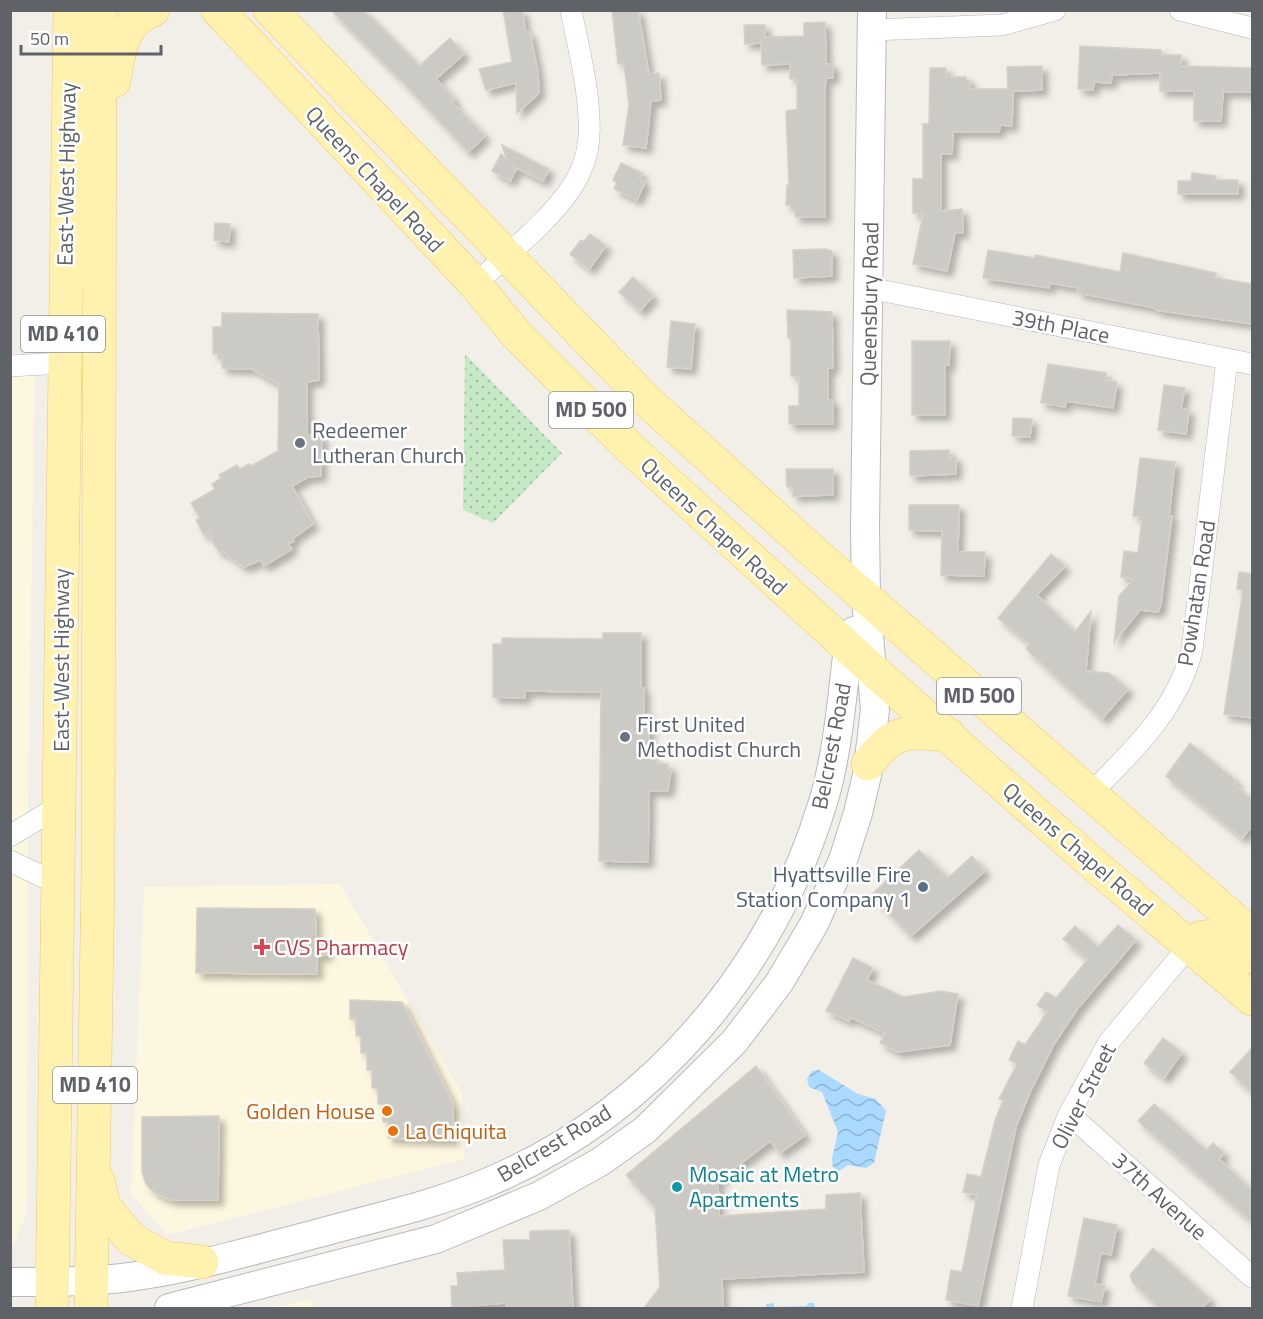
<svg xmlns="http://www.w3.org/2000/svg" width="1263" height="1319" font-family="'Titillium Web',sans-serif">
  <style>
    .commercial { fill: #fef7e0 }
    .grass { fill: url(#grass-dots) }
    .water { fill: url(#water-waves) }
    .building { fill: #cccac5; stroke: #d6d1c6; stroke-width: 1.5; filter: url(#shadow) }
    .lines { fill: none; stroke-linecap: round; stroke-linejoin: round }
    .street-casing { stroke: #b5b8bc; stroke-width: 22 }
    .secondary-casing { stroke: #b6babf; stroke-width: 30 }
    .primary-casing { stroke: #f2c960; stroke-width: 34 }
    .street { stroke: #fff; stroke-width: 21 }
    .secondary { stroke: #fff; stroke-width: 28 }
    .primary { stroke: #fff2af; stroke-width: 33 }
    .worship-dot { fill: #6b7280; stroke: #fff; stroke-width: 2 }
    .service-dot { fill: #5c6f8a; stroke: #fff; stroke-width: 2 }
    .health-dot { fill: #e0444e; stroke: #fff; stroke-width: 2 }
    .food-dot { fill: #e8710a; stroke: #fff; stroke-width: 2 }
    .culture-dot { fill: #0f9aa8; stroke: #fff; stroke-width: 2 }
    .labels { text-anchor: middle; stroke-width: 5; stroke-linejoin: round; paint-order: stroke }
    .shield { fill: #fff; stroke: #8f9295; stroke-width: 1.5 }
    .shield-label { font-size: 21px; font-weight: bold; fill: #5f6368 }
    .street-label { font-size: 22px; fill: #5f6368; stroke: #fff }
    .worship-label { font-size: 22px; fill: #5b616d; stroke: #fff; text-anchor: start }
    .service-label { font-size: 22px; fill: #4e5e75; stroke: #fff; text-anchor: end }
    .health-label { font-size: 22px; fill: #be3a42; stroke: #fff; text-anchor: start }
    .food-label { font-size: 22px; fill: #c56008; stroke: #fff; text-anchor: end }
    .culture-label { font-size: 22px; fill: #0d838f; stroke: #fff; text-anchor: start }
  </style>
  <defs>
    <pattern id="grass-dots" width="8" height="8" patternUnits="userSpaceOnUse" patternTransform="scale(1.5)"><rect width="8" height="8" fill="#c5e8c5"/><path d="M2 2h.1M6 6h.1" fill="none" stroke="#a3c0a4" stroke-width="1.8" stroke-linecap="round"/></pattern>
    <pattern id="water-waves" width="16" height="10" patternUnits="userSpaceOnUse" patternTransform="scale(1.5)"><rect width="16" height="10" fill="#aadaff"/><path d="M0 5q4-4 8 0t8 0" fill="none" stroke="#8eb4d2"/></pattern>
    <filter id="shadow"><feDropShadow dx="5.5" dy="5.5" stdDeviation="3" flood-color="#0004"/></filter>
  </defs>
  <rect width="100%" height="100%" fill="#f1efe8"/>
  <path class="commercial" d="M10,358H35L28,791L27,1212L15,1242L11,1246Z
    M340,884L462,1093L464,1159L168,1235L131,1194L144,887Z
    M311,1299L312,1308H272Z"/>
  <path class="grass" d="M465,354L562,453L493,523L463,510Z"/>
  <path class="water" d="M819,1070L858,1094L876,1099L886,1111L874,1163L866,1168L848,1165L839,1171L833,1168L832,1158L838,1132L822,1092L809,1087L807,1079L812,1071Z
    M774,1303V1307L807,1306L808,1303H814L815,1308H766V1304Z"/>
  <path class="building" d="M331,10H363L419,66L450,38L464,54L436,79L455,100L451,101L485,136L468,152L399,78Z
    M503,10H522L526,33L530,32L538,73L539,93L517,113L516,83L486,90L479,69L512,62Z
    M612,10H638L649,74L659,73L661,100L651,101L646,148L623,145L629,105L624,63L618,64Z
    M825,22L826,64H833V78H826L825,89V217H795V205H786L787,185H789L786,111L797,109V79H790V64L762,65L761,43L745,44L744,25H765V37L804,36V23Z
    M1080,46L1161,50V55H1181V66L1252,68V92H1223L1221,121H1194V91H1160V73L1112,75L1111,83L1094,82L1093,90L1078,89Z
    M1042,66V90L1013,91L1012,126L1000,125L999,132H953L952,154H941V211L962,209L963,233H955L947,271L913,264L923,214L913,213V179H923V124H929L930,68H946V77H966V81L970,80V89H1008L1007,67Z
    M502,145L549,169L543,181L512,166L516,170L510,181L492,171L501,154L507,160Z
    M621,163L642,173L639,179L645,182L637,200L614,189L617,182L613,180Z
    M1192,173L1216,176L1215,180H1238V194H1178V181H1191Z
    M215,223L230,224L229,242L214,240Z
    M590,234L606,246L589,269L570,254L581,240L583,242Z
    M825,249L832,251V276L794,278L793,250Z
    M988,250L1035,258V255L1120,272L1123,253L1216,273L1215,278L1252,284V324L1156,310V308L1078,293L1079,288L1050,283L1049,288L983,278Z
    M633,277L653,296L640,311L619,292Z
    M787,310L832,312L833,368H828V400H833V424H789V406H799V376H791V338H788Z
    M222,313L318,314L319,380L307,382V435H322L321,476L308,477L292,486L313,524L292,539L294,541L288,544L292,549L264,566L261,560L244,567L222,551L219,552L208,533L204,535L196,520L200,518L191,503L215,489L212,484L221,478L219,475L237,465L240,469L249,464L251,466L278,451L279,384L252,369L222,368V354H213V327H222Z
    M671,321L695,324L691,369L667,367Z
    M912,341H950L949,365H945V415H912Z
    M1048,364L1106,373L1105,380L1117,382L1113,408L1066,401L1065,407L1041,403Z
    M1164,385L1185,388L1181,409L1189,410L1186,434L1158,430Z
    M1013,418L1032,419L1030,437L1012,436Z
    M949,450V457H956V474L910,476V451Z
    M1140,458L1175,462L1169,516H1172L1161,604L1158,612L1140,610L1114,642L1119,596L1134,579L1121,577L1124,551L1138,553L1142,517L1133,516Z
    M786,469H833V495L793,496V487H787Z
    M909,505H959L958,552H985L984,576L941,575L942,531L909,530Z
    M1051,554L1065,566L1037,595L1075,632L1091,611L1086,671L1109,673L1128,689L1102,719L1026,649L1030,644L998,618Z
    M1239,572L1252,574V718L1224,714L1243,590L1237,589Z
    M603,633H641V688H644V714H649V759H657V764H668V769H671L668,791H649L648,862L599,861L601,692L525,691V698L493,697V644H502V638L603,639Z
    M1190,743L1236,781L1234,784L1252,800V826L1242,838L1166,776Z
    M919,850L948,878L972,856L985,871L911,936L871,895Z
    M197,908L315,909L316,939H327V955L317,956V974L196,973Z
    M1118,925L1136,940L1078,1008L1054,1044L1031,1090L1016,1127L978,1306L946,1300L951,1270L962,1272L977,1195L963,1192L967,1174L981,1177L995,1121L1003,1100L999,1099L1017,1064L1009,1060L1018,1041L1025,1045L1047,1012L1037,1005L1046,992L1056,998L1088,959L1063,939L1075,926L1098,947Z
    M853,958L873,968L867,980L903,997L941,991L958,994L950,1045L898,1052L880,1043L885,1033L850,1017L849,1021L826,1011Z
    M350,1000L402,1002L453,1104V1140L388,1138V1122H383V1104H378V1088H372V1070H367V1053H361V1036H356V1019H350Z
    M1163,1038L1182,1053L1164,1078L1144,1063Z
    M1252,1048V1092L1230,1072Z
    M756,1066L805,1135L780,1153L770,1141L718,1181L719,1216L826,1209V1195L860,1193L864,1272L722,1279L723,1308H644L660,1287L655,1207L626,1175Z
    M1154,1104L1206,1150L1213,1143L1224,1153L1219,1159L1252,1190V1222L1138,1121Z
    M219,1116L218,1200H171L155,1193L146,1184L142,1172V1117Z
    M1084,1218L1117,1225L1111,1255L1101,1253L1095,1284L1105,1286L1101,1302L1068,1296Z
    M569,1230L573,1308H507L506,1303L478,1305V1308H452L451,1286H458L457,1273L505,1270L503,1240H530V1231Z
    M1153,1248L1210,1299L1202,1308H1160L1133,1283L1130,1275Z"/>
  <g class="lines">
    <defs>
      <path id="street" d="M1180,10L1252,28
        M872,30L1002,25L1055,10
        M475,284C507,255 565,209 581,170C588,155 590,136 589,120C588,84 578,46 571,10
        M869,288L1252,364
        M10,366L63,363
        M1090,794C1132,752 1177,710 1192,650L1227,360
        M10,836L59,806
        M10,861L56,883
        M1069,1114L1252,1277
        M1022,1308L1049,1165L1069,1114L1109,1042L1190,945"/>
      <path id="secondary" d="M10,1282C48,1282 85,1282 122,1278C190,1270 257,1249 323,1232C378,1217 433,1205 486,1183C652,1114 773,969 824,799C838,751 842,697 848,648L854,631
        M169,1308L436,1239L539,1196L600,1162L645,1130L734,1042L779,983L814,924L843,860L858,813L867,775L875,710L866,598L865,527L872,10"/>
      <path id="primary" d="M218,10L475,284L516,334L633,451L874,671L1091,862L1252,999
        M270,10L645,399L818,556L1252,935
        M114,81C119,51 121,22 153,10
        M868,764C896,727 906,732 949,735
        M1190,945C1210,925 1232,945 1252,957
        M98,1180L104,1206L131,1239L165,1258L202,1262
        M52,1308L70,10
        M91,1308L98,873L100,10"/>
    </defs>
    <use href="#street" class="street-casing"/>
    <use href="#secondary" class="secondary-casing"/>
    <use href="#primary" class="primary-casing"/>
    <use href="#street" class="street"/>
    <use href="#secondary" class="secondary"/>
    <use href="#primary" class="primary"/>
  </g>
  <g class="worship-dot">
    <circle cx="300" cy="443" r="6"/>
    <circle cx="625" cy="737" r="6"/>
  </g>
  <circle class="service-dot" cx="923" cy="887" r="6"/>
  <path class="health-dot" d="M259 938h6v6h6v6h-6v6h-6v-6h-6v-6h6z"/>
  <g class="food-dot">
    <circle cx="387" cy="1111" r="6"/>
    <circle cx="393" cy="1131" r="6"/>
  </g>
  <circle class="culture-dot" cx="677" cy="1187" r="6"/>
  <g class="labels">
    <g class="shield">
      <rect x="21" y="316" width="84" height="36" rx="4.5"/>
      <rect x="549" y="392" width="84" height="36" rx="4.5"/>
      <rect x="937" y="678" width="84" height="36" rx="4.5"/>
      <rect x="53" y="1067" width="84" height="36" rx="4.5"/>
    </g>
    <g class="shield-label">
      <text x="63" y="341">MD 410</text>
      <text x="591" y="417">MD 500</text>
      <text x="979" y="703">MD 500</text>
      <text x="95" y="1092">MD 410</text>
    </g>
    <g class="street-label">
      <text transform="translate(66 174) rotate(-89)" y="8">East-West Highway</text>
      <text transform="translate(375 179) rotate(47)" y="8">Queens Chapel Road</text>
      <text transform="translate(869 304) rotate(-89)" y="8">Queensbury Road</text>
      <text transform="translate(1061 326) rotate(11)" y="8">39th Place</text>
      <text transform="translate(714 526) rotate(43)" y="8">Queens Chapel Road</text>
      <text transform="translate(1196 593) rotate(-81)" y="8">Powhatan Road</text>
      <text transform="translate(61 660) rotate(-90)" y="8">East-West Highway</text>
      <text transform="translate(831 746) rotate(-79)" y="8">Belcrest Road</text>
      <text transform="translate(1078 849) rotate(41)" y="8">Queens Chapel Road</text>
      <text transform="translate(1083 1096) rotate(-63)" y="8">Oliver Street</text>
      <text transform="translate(554 1143) rotate(-31)" y="8">Belcrest Road</text>
      <text transform="translate(1160 1196) rotate(42)" y="8">37th Avenue</text>
    </g>
    <g class="worship-label">
      <text x="312" y="438">Redeemer<tspan x="312" dy="25">Lutheran Church</tspan></text>
      <text x="637" y="732">First United<tspan x="637" dy="25">Methodist Church</tspan></text>
    </g>
    <g class="service-label">
      <text x="911" y="882">Hyattsville Fire<tspan x="911" dy="25">Station Company 1</tspan></text>
    </g>
    <g class="health-label">
      <text x="274" y="955">CVS Pharmacy</text>
    </g>
    <g class="food-label">
      <text x="375" y="1119">Golden House</text>
      <text x="405" y="1139" text-anchor="start">La Chiquita</text>
    </g>
    <g class="culture-label">
      <text x="689" y="1182">Mosaic at Metro<tspan x="689" dy="25">Apartments</tspan></text>
    </g>
  </g>
  <rect width="1263" height="1319" fill="none" stroke="#5f6368" stroke-width="24"/>
  <path d="M21 45v9h140v-9" fill="none" stroke="#5f6368" stroke-width="3"/>
  <text x="30" y="45" font-size="18" fill="#5f6368" stroke="#ffffff" stroke-width="4.5" paint-order="stroke">50 m</text>
</svg>
